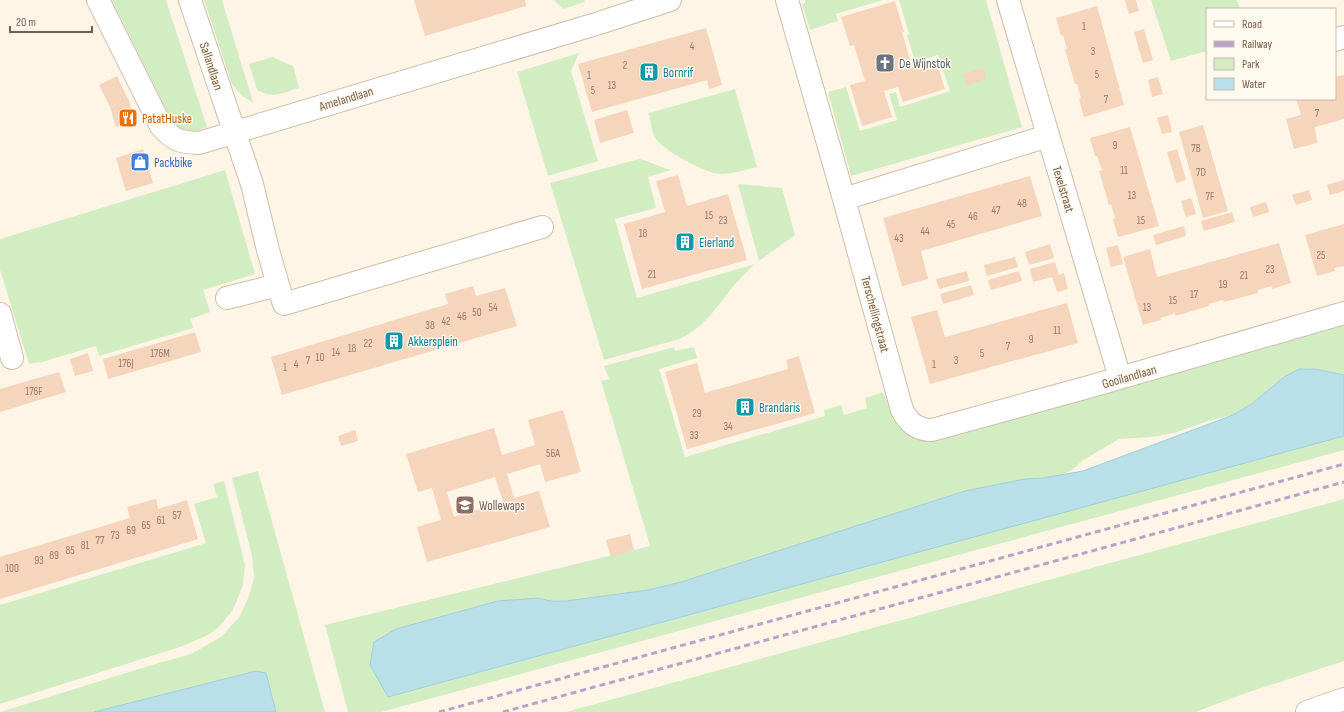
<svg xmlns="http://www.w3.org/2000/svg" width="1344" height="712" font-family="'Sofia Sans Condensed',sans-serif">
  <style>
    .green { fill: #d3edc3 }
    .water { fill: #b9e0e9; stroke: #9fd0db }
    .building { fill: #f5d5bc; fill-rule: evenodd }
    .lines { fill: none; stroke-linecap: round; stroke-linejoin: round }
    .minor-casing { stroke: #d0bdab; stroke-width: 24 }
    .secondary-casing { stroke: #d6c0ab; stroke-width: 24 }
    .minor { stroke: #fff; stroke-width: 22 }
    .secondary { stroke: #fff; stroke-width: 22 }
    .rail { stroke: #b9a3c9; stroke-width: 3; stroke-dasharray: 6 4; stroke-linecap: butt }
    .labels { text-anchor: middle; stroke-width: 3; stroke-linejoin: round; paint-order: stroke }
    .number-label { font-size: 11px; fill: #987a66 }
    .worship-label { font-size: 13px; fill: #5b616d; stroke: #fff9ee; text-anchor: start }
    .street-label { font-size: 13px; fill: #795c49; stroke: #fff9ee }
    .culture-label { font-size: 13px; fill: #0d838f; stroke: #fff9ee; text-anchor: start }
    .food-label { font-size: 13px; fill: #c56008; stroke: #fff9ee; text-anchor: start }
    .shop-label { font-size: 13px; fill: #366cbe; stroke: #fff9ee; text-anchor: start }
    .education-label { font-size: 13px; fill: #785e54; stroke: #fff9ee; text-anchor: start }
  </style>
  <rect width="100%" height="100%" fill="#fef5e6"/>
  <path class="green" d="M112,0H166L207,127L195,132L181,131L173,124Z
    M204,0H222L253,102L242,96L232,84Z
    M554,0H584L585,2L563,9Z
    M805,0H883L836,14L838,21L810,30L802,4L805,3Z
    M899,0H986L1022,127L851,176L828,92L846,87L860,131L897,120L889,94L896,92L900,107L950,91L938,55L915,62L907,35L909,34Z
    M1151,0H1237L1240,9H1207V51L1171,61Z
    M579,53L571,71L598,161L548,176L517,72Z
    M272,57L293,66L299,88C282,93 273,99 257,90L249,64Z
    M735,89L757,167C745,170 733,174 720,174C707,174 664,151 656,139C652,134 650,119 649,113Z
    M639,159C650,161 659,167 671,170L648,177L656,208L615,219L637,298L755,264C750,269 744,274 739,280C718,302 710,324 680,339L604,360L550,183Z
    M225,170L255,274L203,290L210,312L191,319L193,328L99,356L96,346L42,362L29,364L0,270V239Z
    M738,184L782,188L795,235L759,261Z
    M1344,322V375L1315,369L1284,377L1253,403L1233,415L1208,421L1174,433L1153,437L1119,439L1082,461L1072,470L1060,476L1051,479H1025L965,491L681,582L648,590L566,601H550L538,598L498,601L396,629L388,697L1344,436V450L381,712H348L325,625L650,546L601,381L609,379L604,366L674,347L675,351L694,347L697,358L659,369L685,457L825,416L824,410L841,405L844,415L867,408L865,398L883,392L895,421L900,427Z
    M258,471L325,712H276L266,673L256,671L94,712H0L155,664L191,654L221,637L240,616L249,596L254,578L252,556L232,478Z
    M224,481L245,565L243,585L233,610L218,628L208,635L183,646L0,704V605L206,543L194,504L217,497L213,484Z
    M1344,499V661L1249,692L1195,712H566Z"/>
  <path class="water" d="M1299,369H1315L1344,375V436L388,697L370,665L374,642L396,629L498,601L538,598L550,601H566L648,590L681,582L965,491L1025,479L1043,478L1083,471L1233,415L1253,403L1284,377Z
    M256,671L266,673L276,712H94Z"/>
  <path class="building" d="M414,0H525L526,6L425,36Z
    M1125,0H1136L1139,11L1129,14Z
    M895,1L904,32H902L912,67L936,60L945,89L903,102L898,87L884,91L892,117L862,126L850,85L865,81L854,45L850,46L841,17Z
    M1097,6L1124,105L1084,117L1079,99L1081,98L1077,84H1075L1065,50L1067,49L1063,35L1061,36L1056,18Z
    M706,28L722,85L709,89L707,80L592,112L578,64Z
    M1144,29L1153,60L1143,63L1134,32Z
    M983,68L986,79L967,85L963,74Z
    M1344,75V119L1315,127L1317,143L1294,149L1286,119L1301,115L1296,99H1335V77Z
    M117,76L129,101L135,121L116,127L110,107L99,85Z
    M1158,77L1163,94L1152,97L1148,80Z
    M627,110L634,133L600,143L594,120Z
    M1168,115L1172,132L1162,134L1157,118Z
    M1203,125L1228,211L1203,218L1179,132Z
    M1130,127L1159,226L1118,237L1113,219L1115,218L1111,204L1109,205L1099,171L1102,170L1097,156H1095L1090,138Z
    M143,149L153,183L126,191L116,158Z
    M1177,149L1186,180L1176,183L1167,152Z
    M678,175L687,206L728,194L747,260L642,289L624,224L665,212L656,181Z
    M1030,176L1042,216L921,251L928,279L902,286L883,218Z
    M1344,180V191L1330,195L1327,185Z
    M1309,190L1312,200L1296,205L1292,195Z
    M1191,198L1196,214L1186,217L1181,201Z
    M1266,202L1269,212L1253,217L1250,207Z
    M1232,212L1235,222L1204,231L1201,221Z
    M1344,224V266L1334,268L1335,271L1317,276L1305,235Z
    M1184,226L1186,236L1156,245L1153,235Z
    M1279,243L1291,283L1272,289V286L1258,290V293L1224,302L1223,300L1209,304V306L1175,316V313L1167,316L1160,318L1161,320L1143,325L1123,257L1150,249L1157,277Z
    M1050,244L1054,258L1029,265L1025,252Z
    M1118,245L1123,264L1111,267L1106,248Z
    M1015,257L1018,267L987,276L984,265Z
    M1055,262L1059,275L1064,273L1068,289L1057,292L1052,277L1033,282L1030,269Z
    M967,271L969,281L939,289L936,279Z
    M1019,271L1022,281L991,290L988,280Z
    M971,285L974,295L943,304L940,294Z
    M473,286L476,296L505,288L517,326L282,395L271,357L448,304L445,294Z
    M1067,303L1078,343L930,384L911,317L937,310L945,337Z
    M195,332L201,352L108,379L103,359Z
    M88,353L93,371L75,376L70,359Z
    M799,356L815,413L687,449L665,372L697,363L705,393L788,369L786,360Z
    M59,372L66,392L0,412V389Z
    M563,410L581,472L545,482L540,464L507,474L514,498L539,491L550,527L427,562L417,527L441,520L432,488L418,492L406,454L494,428L502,455L535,445L528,420ZM495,477L503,502L454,517L447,492Z
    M355,430L358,441L341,446L338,436Z
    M156,499L158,509L187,500L198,539L0,599V557L130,518L127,507Z
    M630,534L634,550L611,557L606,540Z"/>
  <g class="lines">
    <defs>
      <path id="minor" d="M98,0L161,126C174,141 179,142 199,143L596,24L670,0
        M190,0L252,184L268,250L278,285L227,298
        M787,0L844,199L902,410C909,423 917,430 932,430L1092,386L1344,313
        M1008,0L1120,378
        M1335,40L1344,37
        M844,199L1048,136
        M278,285L284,304L542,227
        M0,314L12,358"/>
      <path id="secondary" d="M1307,712L1344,699"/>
    </defs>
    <use href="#minor" class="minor-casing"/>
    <use href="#secondary" class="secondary-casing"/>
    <use href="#minor" class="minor"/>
    <use href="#secondary" class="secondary"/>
    <path class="rail" d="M439,712L1344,464
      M503,712L1344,482"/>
  </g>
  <defs>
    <symbol id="church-square" viewBox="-11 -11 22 22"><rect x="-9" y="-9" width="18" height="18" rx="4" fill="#6b7280" stroke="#fff9ee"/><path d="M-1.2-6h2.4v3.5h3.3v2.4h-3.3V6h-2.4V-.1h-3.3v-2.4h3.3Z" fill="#fff"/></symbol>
    <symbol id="building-square" viewBox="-11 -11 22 22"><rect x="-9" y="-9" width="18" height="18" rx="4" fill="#0f9aa8" stroke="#fff9ee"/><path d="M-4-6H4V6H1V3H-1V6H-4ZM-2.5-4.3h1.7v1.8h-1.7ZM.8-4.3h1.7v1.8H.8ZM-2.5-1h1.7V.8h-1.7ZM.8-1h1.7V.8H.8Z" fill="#fff"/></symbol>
    <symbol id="restaurant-square" viewBox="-11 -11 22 22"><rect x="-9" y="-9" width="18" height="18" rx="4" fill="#e8710a" stroke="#fff9ee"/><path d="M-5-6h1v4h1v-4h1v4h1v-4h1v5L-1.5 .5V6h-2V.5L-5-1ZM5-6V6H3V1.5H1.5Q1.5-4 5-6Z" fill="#fff"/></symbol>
    <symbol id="shop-square" viewBox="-11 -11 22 22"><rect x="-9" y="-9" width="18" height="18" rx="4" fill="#3f7fe0" stroke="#fff9ee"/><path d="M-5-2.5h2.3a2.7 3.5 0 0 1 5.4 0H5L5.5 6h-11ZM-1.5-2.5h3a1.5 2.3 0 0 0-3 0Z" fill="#fff"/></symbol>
    <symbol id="school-square" viewBox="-11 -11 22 22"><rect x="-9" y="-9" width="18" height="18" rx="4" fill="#8d6e63" stroke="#fff9ee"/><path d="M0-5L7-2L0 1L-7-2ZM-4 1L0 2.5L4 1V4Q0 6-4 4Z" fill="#fff"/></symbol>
  </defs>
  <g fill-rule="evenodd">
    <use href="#church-square" x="874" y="52" width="22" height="22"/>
    <use href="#building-square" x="638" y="61" width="22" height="22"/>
    <use href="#restaurant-square" x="117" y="107" width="22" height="22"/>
    <use href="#shop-square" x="129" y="151" width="22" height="22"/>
    <use href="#building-square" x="674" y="231" width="22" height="22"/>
    <use href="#building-square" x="383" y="330" width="22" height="22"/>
    <use href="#building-square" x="734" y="396" width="22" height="22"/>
    <use href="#school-square" x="454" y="494" width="22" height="22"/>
  </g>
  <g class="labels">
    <g class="number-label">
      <text x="1084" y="30">1</text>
      <text x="692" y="50">4</text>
      <text x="1093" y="55">3</text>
      <text x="625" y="69">2</text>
      <text x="1097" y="78">5</text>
      <text x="589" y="79">1</text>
      <text x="612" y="89">13</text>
      <text x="593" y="94">5</text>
      <text x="1106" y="103">7</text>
      <text x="1317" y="117">7</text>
      <text x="1115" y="149">9</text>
      <text x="1196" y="152">7B</text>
      <text x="1124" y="174">11</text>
      <text x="1201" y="176">7D</text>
      <text x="1132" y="199">13</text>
      <text x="1210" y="200">7F</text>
      <text x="1022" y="207">48</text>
      <text x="996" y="214">47</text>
      <text x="709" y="219">15</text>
      <text x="973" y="220">46</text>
      <text x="723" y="224">23</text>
      <text x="1141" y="224">15</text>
      <text x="951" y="228">45</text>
      <text x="925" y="235">44</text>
      <text x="643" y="237">18</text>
      <text x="899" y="242">43</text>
      <text x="1321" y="259">25</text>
      <text x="1270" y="273">23</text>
      <text x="652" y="278">21</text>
      <text x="1244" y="279">21</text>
      <text x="1223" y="288">19</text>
      <text x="1194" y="298">17</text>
      <text x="1173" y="304">15</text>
      <text x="493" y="311">54</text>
      <text x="1147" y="311">13</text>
      <text x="477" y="316">50</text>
      <text x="462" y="320">46</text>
      <text x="446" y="325">42</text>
      <text x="430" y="329">38</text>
      <text x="1057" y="334">11</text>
      <text x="1031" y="343">9</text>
      <text x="368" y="347">22</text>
      <text x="1008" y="350">7</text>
      <text x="352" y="352">18</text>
      <text x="336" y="356">14</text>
      <text x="160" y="357">176M</text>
      <text x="982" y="357">5</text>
      <text x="320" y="361">10</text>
      <text x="308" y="364">7</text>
      <text x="956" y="364">3</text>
      <text x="126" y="367">176J</text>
      <text x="296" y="368">4</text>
      <text x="934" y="368">1</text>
      <text x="285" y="371">1</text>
      <text x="34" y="395">176F</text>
      <text x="697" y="417">29</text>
      <text x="728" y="430">34</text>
      <text x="694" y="439">33</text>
      <text x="553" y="457">56A</text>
      <text x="177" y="519">57</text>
      <text x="161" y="524">61</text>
      <text x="146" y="529">65</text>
      <text x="131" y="534">69</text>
      <text x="115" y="539">73</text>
      <text x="100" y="544">77</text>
      <text x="85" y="549">81</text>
      <text x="70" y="554">85</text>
      <text x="54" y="559">89</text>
      <text x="39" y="564">93</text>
      <text x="12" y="572">100</text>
    </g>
    <g class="worship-label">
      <text x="899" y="68">De Wijnstok</text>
    </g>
    <g class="street-label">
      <text transform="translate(212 66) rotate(72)" y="5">Sallandlaan</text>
      <text transform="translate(346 98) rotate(-17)" y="5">Amelandlaan</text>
      <text transform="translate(1064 189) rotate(73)" y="5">Texelstraat</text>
      <text transform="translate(876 314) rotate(75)" y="5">Terschellingstraat</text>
      <text transform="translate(1129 376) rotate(-16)" y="5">Gooilandlaan</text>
    </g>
    <g class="culture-label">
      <text x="663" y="77">Bornrif</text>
      <text x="699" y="247">Eierland</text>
      <text x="408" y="346">Akkersplein</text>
      <text x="759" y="412">Brandaris</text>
    </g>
    <g class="food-label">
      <text x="142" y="123">PatatHuske</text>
    </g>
    <g class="shop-label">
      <text x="154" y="167">Packbike</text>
    </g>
    <g class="education-label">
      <text x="479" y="510">Wollewaps</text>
    </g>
  </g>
  <rect x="1206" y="8" width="130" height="92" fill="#fff9ee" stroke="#c9baac"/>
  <rect x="1214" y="21" width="20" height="6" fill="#ffffff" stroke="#c9baac"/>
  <text x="1242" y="28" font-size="12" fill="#795c49">Road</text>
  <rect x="1214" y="41" width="20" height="6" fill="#b9a3c9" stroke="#c9baac"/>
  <text x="1242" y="48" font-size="12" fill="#795c49">Railway</text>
  <rect x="1214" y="58" width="20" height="12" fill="#d3edc3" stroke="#c9baac"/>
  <text x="1242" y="68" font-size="12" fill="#795c49">Park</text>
  <rect x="1214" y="78" width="20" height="12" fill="#b9e0e9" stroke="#c9baac"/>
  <text x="1242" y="88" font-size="12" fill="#795c49">Water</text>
  <path d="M10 26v6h82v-6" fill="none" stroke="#795c49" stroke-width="2"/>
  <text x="16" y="26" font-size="12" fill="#795c49" stroke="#fff9ee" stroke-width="3" paint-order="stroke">20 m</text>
</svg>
